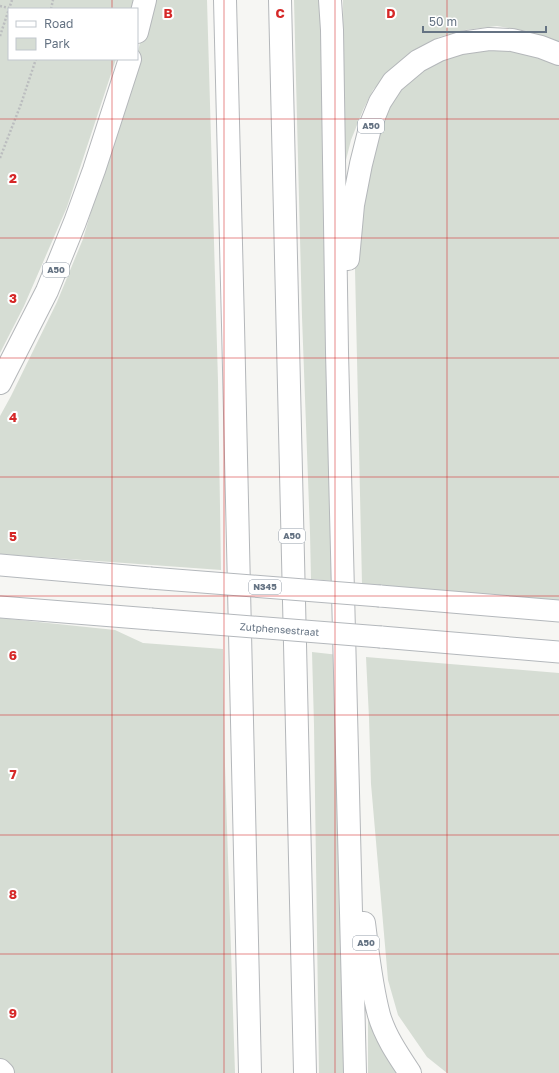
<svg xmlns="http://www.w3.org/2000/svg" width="559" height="1073" font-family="'Golos Text',sans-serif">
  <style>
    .green { fill: #d6ddd4 }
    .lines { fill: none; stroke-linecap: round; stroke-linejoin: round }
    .major-casing { stroke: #b4b8bc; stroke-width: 23 }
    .highway-casing { stroke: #b4b7ba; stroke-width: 24 }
    .path { stroke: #bbbdbf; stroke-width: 2.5; stroke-dasharray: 2 2; stroke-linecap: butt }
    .major { stroke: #fff; stroke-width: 21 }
    .highway { stroke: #fff; stroke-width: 22 }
    .major-bridge-casing { stroke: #b4b8bc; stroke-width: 23; stroke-linecap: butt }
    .major-bridge { stroke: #fff; stroke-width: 21 }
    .grid { fill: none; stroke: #d62828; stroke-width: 1; stroke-opacity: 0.55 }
    .labels { text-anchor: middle; stroke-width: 4; stroke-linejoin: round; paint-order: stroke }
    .shield { fill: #fff; stroke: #939da8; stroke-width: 1 }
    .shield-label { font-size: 9px; font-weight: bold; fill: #657383 }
    .street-label { font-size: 10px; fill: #657383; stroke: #fff }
    .grid-label { font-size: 13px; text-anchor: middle; font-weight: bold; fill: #d62828; stroke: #fff; stroke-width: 4; stroke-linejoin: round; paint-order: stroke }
  </style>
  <rect width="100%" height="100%" fill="#f6f6f3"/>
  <path class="green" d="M0,0H133L132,9H9V59H116L67,207L24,306L0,353Z
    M151,0H207L218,381L221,570L0,554V416L11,396L57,302L83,239L137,55Z
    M294,0H321L335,581L311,579L310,533L302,317Z
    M343,0H559V43L527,31L497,26L465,30L439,37L414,51L392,69L373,90L363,110L351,140L344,168Z
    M490,49L506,50L536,55L559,66V601L362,584L355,269L358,229L371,145L396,93L415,75L441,61L468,52Z
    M0,618L115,630L143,643L223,649L225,766L235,1073H12L0,1061Z
    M312,652L339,655L346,1073H319L314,725Z
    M366,657L559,673V1073H447L427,1057L398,1015L388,980L371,784L369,718Z
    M368,1017L398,1073H368Z"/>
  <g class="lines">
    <defs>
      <path id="major" d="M0,565L150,578
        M380,596L559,611
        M0,607L151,619
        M381,637L559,652"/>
      <path id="highway" d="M225,0L233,325L250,1073
        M280,0L305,1073
        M330,0L332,30L337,352L355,1073
        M137,32L145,0
        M348,259L353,205L361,164L371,124L380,102L393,82L418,61L439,50L461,43L489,39L512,40L541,47L559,54
        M0,383L47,291L75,222L94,170L130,59
        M364,923C368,954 371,985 379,1015C385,1036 398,1055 410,1073
        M0,1070L3,1073"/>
    </defs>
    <use href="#major" class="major-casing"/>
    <use href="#highway" class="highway-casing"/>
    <path class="path" d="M0,6L9,8
      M51,9L53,0
      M0,36L12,0
      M0,158L21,104L36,59"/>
    <use href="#major" class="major"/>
    <use href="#highway" class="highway"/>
    <defs>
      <g id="major-bridge">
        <path d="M150,578L380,596"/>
        <path id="s1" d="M151,619L381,637"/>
      </g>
    </defs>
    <use href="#major-bridge" class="major-bridge-casing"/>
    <use href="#major-bridge" class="major-bridge"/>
  </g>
  <path class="grid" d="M112,0V9M224,0V1073M335,0V1073M447,0V1073M112,59V1073M0,119H559M0,238H559M0,358H559M0,477H559M0,596H559M0,715H559M0,835H559M0,954H559"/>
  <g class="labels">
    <g class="shield">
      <rect x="358" y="119" width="26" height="14" rx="3"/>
      <rect x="43" y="263" width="26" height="14" rx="3"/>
      <rect x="279" y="529" width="26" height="14" rx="3"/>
      <rect x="249" y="580" width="32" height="14" rx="3"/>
      <rect x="353" y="936" width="26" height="14" rx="3"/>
    </g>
    <g class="shield-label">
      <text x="371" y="129">A50</text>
      <text x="56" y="273">A50</text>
      <text x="292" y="539">A50</text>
      <text x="265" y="590">N345</text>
      <text x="366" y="946">A50</text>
    </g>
    <g class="street-label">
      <text dy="4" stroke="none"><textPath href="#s1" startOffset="129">Zutphensestraat</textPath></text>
    </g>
  </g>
  <g class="grid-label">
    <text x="168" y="18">B</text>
    <text x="280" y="18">C</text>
    <text x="391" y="18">D</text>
    <text x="13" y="183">2</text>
    <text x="13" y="303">3</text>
    <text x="13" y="422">4</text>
    <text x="13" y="541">5</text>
    <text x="13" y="660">6</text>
    <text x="13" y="779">7</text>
    <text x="13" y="899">8</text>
    <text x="13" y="1018">9</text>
  </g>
  <rect x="8" y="8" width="130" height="52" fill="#ffffff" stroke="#c1c7cd"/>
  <rect x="16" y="21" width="20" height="6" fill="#ffffff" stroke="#c1c7cd"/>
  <text x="44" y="28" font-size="12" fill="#657383">Road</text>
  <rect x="16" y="38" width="20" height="12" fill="#d6ddd4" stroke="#c1c7cd"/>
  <text x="44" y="48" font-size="12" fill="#657383">Park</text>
  <path d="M423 26v6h123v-6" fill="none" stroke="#657383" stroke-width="2"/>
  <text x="429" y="26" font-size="12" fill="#657383" stroke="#ffffff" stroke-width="3" paint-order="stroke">50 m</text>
</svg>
